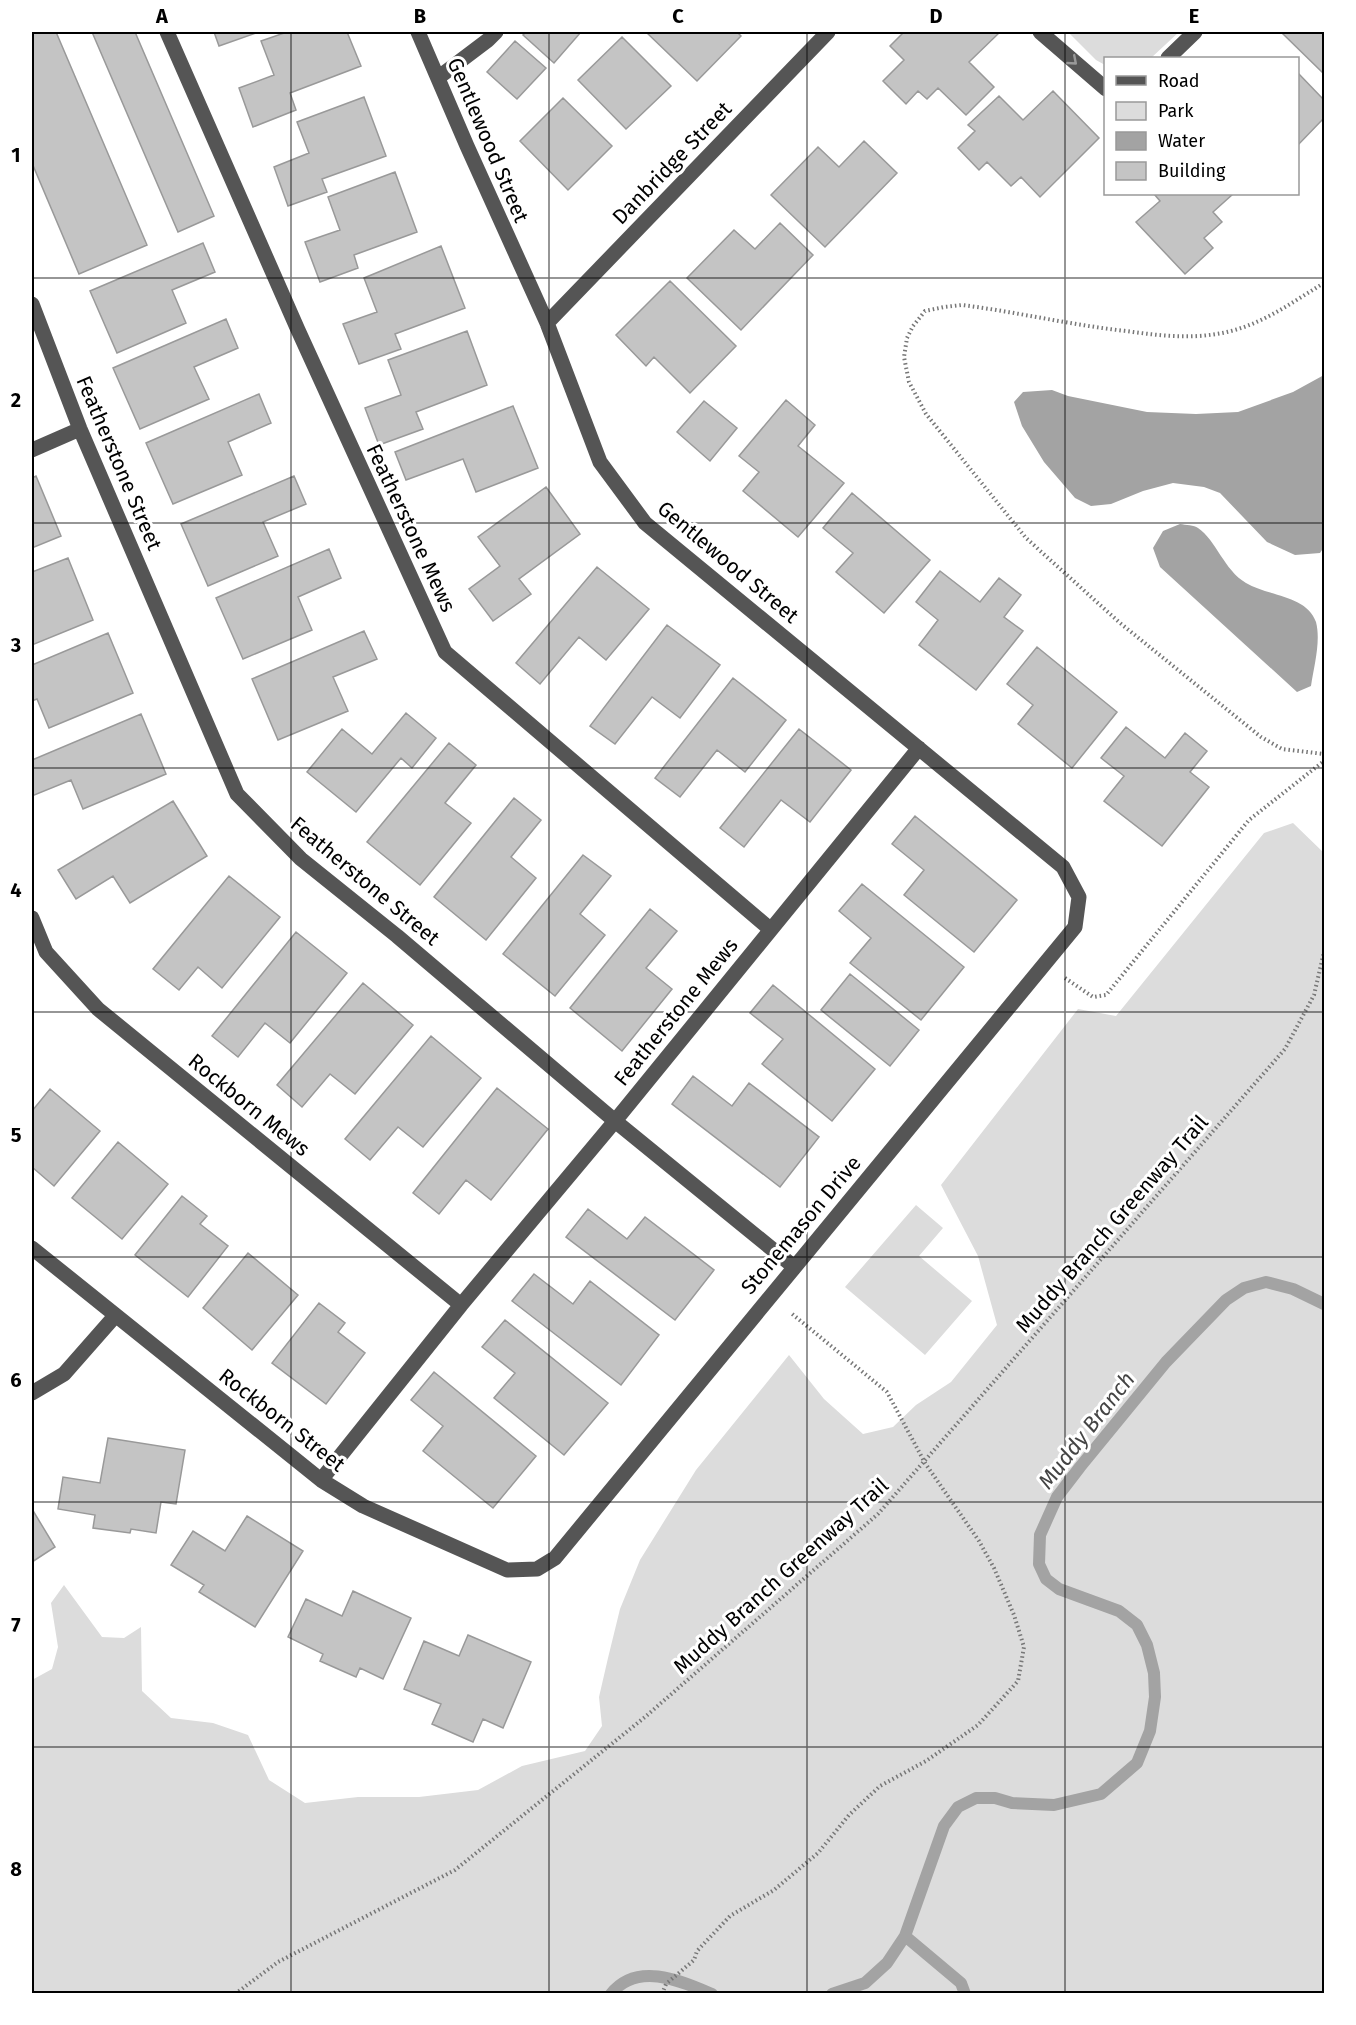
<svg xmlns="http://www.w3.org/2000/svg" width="1356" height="2025" font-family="'Fira Sans',sans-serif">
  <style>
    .green { fill: #dcdcdc }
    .water { fill: #a3a3a3 }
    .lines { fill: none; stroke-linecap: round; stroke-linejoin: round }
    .stream { stroke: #a3a3a3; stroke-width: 12 }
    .building { fill: #c4c4c4; stroke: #999; stroke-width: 1.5 }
    .path { stroke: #777; stroke-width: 4; stroke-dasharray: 1.5 3; stroke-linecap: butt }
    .minor { stroke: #555; stroke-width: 15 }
    .oneway { stroke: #999 }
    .grid { fill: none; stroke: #000; stroke-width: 1.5; stroke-opacity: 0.55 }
    .labels { text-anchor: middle; stroke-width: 6; stroke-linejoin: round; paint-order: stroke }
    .street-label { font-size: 21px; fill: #000; stroke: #fff }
    .water-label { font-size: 22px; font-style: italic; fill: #444; stroke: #fff }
    .neatline { fill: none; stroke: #000; stroke-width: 2 }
    .grid-label { font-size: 20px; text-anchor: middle; font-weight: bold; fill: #000 }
  </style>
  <rect width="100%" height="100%" fill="#fff"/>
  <path class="green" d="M1068,32H1179L1151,58H1106L1105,65L1096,60Z
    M1293,823L1324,853V1993H32V1680L52,1669L58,1647L51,1603L64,1585L102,1637L124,1638L141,1627L142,1691L171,1718L213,1723L248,1735L269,1780L305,1803L358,1797H419L478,1790L522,1766L585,1751L602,1726L599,1697L608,1658L620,1609L640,1560L696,1470L789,1355L824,1399L863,1434L893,1427L916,1405L951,1382L997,1325L978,1256L941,1185L1078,1009L1116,1016L1264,833Z
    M916,1205L943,1228L919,1256L972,1301L925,1355L845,1287Z"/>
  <path class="water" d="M1324,375V547L1320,553L1295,555L1267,542L1220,493L1204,487L1173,483L1143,491L1111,504L1091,506L1075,498L1044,462L1022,426L1014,402L1023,392L1052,390L1068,396L1147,412L1196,414L1238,412L1293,392Z
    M1180,524C1186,525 1194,525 1198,528C1216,540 1224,570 1246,583C1267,596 1307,595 1316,622C1321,641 1314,666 1311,686L1297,692L1160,567L1153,548L1163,531Z"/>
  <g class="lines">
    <path class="stream" d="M905,1936L961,1983L965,1994
      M611,1994C637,1961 681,1981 712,1994
      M832,1994L865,1983L887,1963L905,1936L944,1826L958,1807L976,1798H995L1012,1803L1054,1805L1101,1794L1137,1763L1150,1731L1155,1697L1154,1673L1147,1645L1137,1625L1119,1611L1059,1589L1046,1579L1039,1564L1040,1535L1057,1497L1080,1467L1166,1362L1226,1300L1244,1288L1266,1282L1293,1289L1324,1304"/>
  </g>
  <path class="building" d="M32,32H56L147,245L79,274L32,163Z
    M92,32H135L214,216L178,232Z
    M214,32H259L219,46Z
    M287,32H347L361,66L290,93L296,110L253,127L239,88L274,75L261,41Z
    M526,32H581L554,63L523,35Z
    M646,32H737L741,36L697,81Z
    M904,32H997L999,33L969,62L994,87L966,115L938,88L927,99L918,91L906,104L883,81L904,60L890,46Z
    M1281,32H1324V74Z
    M622,37L671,86L626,129L578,80Z
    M515,41L546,68L517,99L487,72Z
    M1298,73L1324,100V118L1298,145Z
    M1053,91L1099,138L1040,197L1021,177L1011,186L987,162L979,170L958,148L975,131L968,125L999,96L1023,120Z
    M364,97L386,156L322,179L327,192L288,206L274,167L309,153L297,122Z
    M563,98L612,146L568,190L520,141Z
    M864,141L897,173L825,247L771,195L818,147L839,167Z
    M395,172L417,232L354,255L358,268L320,282L305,242L340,230L328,197Z
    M1154,194H1233L1213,212L1222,222L1204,238L1213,248L1185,274L1136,222L1160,201Z
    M780,223L813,255L741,330L687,278L734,230L755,249Z
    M203,243L215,272L172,290L186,323L117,353L90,291Z
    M441,246L465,308L395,334L401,349L359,364L343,324L377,312L364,278Z
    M670,281L736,346L690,393L654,357L646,366L616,335Z
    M226,319L238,348L194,367L209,399L140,429L113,368Z
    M467,331L487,385L416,412L423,429L379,445L365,408L401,395L388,360Z
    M259,394L271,423L228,442L242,475L173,504L146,443Z
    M786,400L815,425L798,446L844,483L798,537L743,491L759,472L739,456Z
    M704,401L737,428L710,461L677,432Z
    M513,406L538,468L476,492L463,459L406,480L395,452Z
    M36,476L61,536L32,548V478Z
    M294,476L306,504L263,522L278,556L208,586L181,524Z
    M546,487L580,534L519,579L531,594L493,621L469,589L500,566L478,537Z
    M852,493L930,560L884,613L836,572L853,553L823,528Z
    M329,549L341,578L298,597L312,630L243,659L216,598Z
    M68,558L93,620L32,645V572Z
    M597,567L649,609L606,660L579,637L540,684L516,663Z
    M940,571L980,602L999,578L1021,595L1004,617L1023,631L976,690L919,645L938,620L916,602Z
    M667,625L720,665L680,718L652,697L615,744L590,726Z
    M364,631L377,659L333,677L348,711L278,740L252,679Z
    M108,633L133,693L49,728L37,699L32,701V665Z
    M1037,647L1117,712L1072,768L1018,724L1033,705L1007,684Z
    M733,678L786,720L745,772L717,750L680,797L655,778Z
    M406,713L436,738L412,768L401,758L356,812L307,772L342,729L372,754Z
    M141,714L166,774L83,809L71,780L32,796V760Z
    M1126,727L1165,758L1185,733L1207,751L1190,772L1209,787L1162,846L1104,801L1124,776L1101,758Z
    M799,729L851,770L810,822L781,800L744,847L720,828Z
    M449,743L476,765L445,803L471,823L420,885L367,842Z
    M514,798L541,820L511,857L536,878L486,940L434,897Z
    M173,801L207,856L130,903L113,876L76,899L58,870Z
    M915,816L1017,900L974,952L904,895L924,870L892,844Z
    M583,855L611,876L580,914L605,935L555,996L503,954Z
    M229,876L280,917L222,988L198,967L179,990L153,969Z
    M862,884L964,967L921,1020L850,963L871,938L839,911Z
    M650,909L677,931L646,968L672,989L622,1051L570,1008Z
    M296,932L347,973L290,1043L265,1023L238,1057L212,1036Z
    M850,974L919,1030L890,1066L821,1010Z
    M363,983L413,1025L355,1094L330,1074L302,1107L277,1085Z
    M773,985L875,1069L832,1121L762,1064L783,1039L750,1013Z
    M431,1036L481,1078L423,1147L398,1127L370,1160L345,1139Z
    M693,1076L732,1106L749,1083L819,1137L780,1187L672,1104Z
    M497,1088L548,1129L491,1200L466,1180L439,1214L413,1193Z
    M50,1089L100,1131L54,1186L32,1167V1111Z
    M118,1142L168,1184L122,1239L72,1198Z
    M182,1196L207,1216L200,1224L228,1246L188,1297L135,1255Z
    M588,1209L627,1239L645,1217L714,1270L675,1320L566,1237Z
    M248,1253L298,1295L252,1350L203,1308Z
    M534,1274L573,1304L590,1281L659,1335L621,1385L512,1301Z
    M319,1303L345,1323L338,1332L365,1353L326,1404L272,1363Z
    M505,1320L608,1403L564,1455L494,1398L515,1373L482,1347Z
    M434,1372L536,1456L493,1508L423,1451L443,1426L411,1400Z
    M108,1438L185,1450L176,1504L161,1502L156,1533L131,1529L130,1533L93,1528L95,1515L58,1509L63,1477L100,1483Z
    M32,1509L55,1547L32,1562Z
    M247,1516L303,1551L255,1627L199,1592L204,1585L171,1565L193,1531L225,1551Z
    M353,1591L411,1618L383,1679L360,1668L356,1677L320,1661L323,1654L288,1637L306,1599L342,1616Z
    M468,1635L531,1662L503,1728L483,1719L473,1742L432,1724L441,1704L404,1689L424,1641L459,1656Z"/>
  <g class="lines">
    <path class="path" d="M1324,283C1294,301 1266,322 1231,331C1196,340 1161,336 1126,331C1071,325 1017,312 962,305L944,307L925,311L913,326L907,338L904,357L909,382L926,414L1026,538L1120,623L1261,737L1282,749L1324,754
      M1065,978L1093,997L1106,995L1249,820L1324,761
      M235,1994L278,1962L455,1870L645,1717L878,1514L1285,1049L1314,995L1324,952
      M662,1994L666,1984L694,1960L697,1951L730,1916L774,1890L818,1853L849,1815L880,1786L926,1761L978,1725L1018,1681L1024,1647L1014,1615L994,1568L979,1541L925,1463L887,1392L791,1313"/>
    <path class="minor" d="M167,32L298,330L445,652L770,929
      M1040,32L1106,89
      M1168,58L1195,32
      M439,77L488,40L496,32
      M32,304L80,429L237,794L301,859L397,936L615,1121L793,1266
      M547,323L828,32
      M32,450L80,429
      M32,918L46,952L98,1009L461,1305
      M32,1248L321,1480L363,1506L507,1570L537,1569L555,1558L1075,927L1079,897L1063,867L645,523L600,462L547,323L467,146L418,32
      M32,1393L64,1374L115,1316
      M321,1480L461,1305L615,1121L919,748"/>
  </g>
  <defs><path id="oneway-chevron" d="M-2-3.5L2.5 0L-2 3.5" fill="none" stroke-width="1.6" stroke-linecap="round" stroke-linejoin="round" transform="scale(1.5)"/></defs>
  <use class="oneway" href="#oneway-chevron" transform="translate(1073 61) rotate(41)"/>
  <path class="grid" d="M291,32V1994M549,32V1994M807,32V1994M1065,32V1994M32,278H1324M32,523H1324M32,768H1324M32,1012H1324M32,1257H1324M32,1502H1324M32,1747H1324"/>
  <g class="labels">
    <g class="street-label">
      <text transform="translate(488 140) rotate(67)" y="7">Gentlewood Street</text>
      <text transform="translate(672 163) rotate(-46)" y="7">Danbridge Street</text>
      <text transform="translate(119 463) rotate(67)" y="7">Featherstone Street</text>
      <text transform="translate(411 528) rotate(65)" y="7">Featherstone Mews</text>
      <text transform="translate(728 562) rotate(40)" y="7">Gentlewood Street</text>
      <text transform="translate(365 881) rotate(40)" y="7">Featherstone Street</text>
      <text transform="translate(676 1012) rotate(-51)" y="7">Featherstone Mews</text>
      <text transform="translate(249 1105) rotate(39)" y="7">Rockborn Mews</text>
      <text transform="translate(1112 1224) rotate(-49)" y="7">Muddy Branch Greenway Trail</text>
      <text transform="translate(801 1225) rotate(-50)" y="7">Stonemason Drive</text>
      <text transform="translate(282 1420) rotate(38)" y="7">Rockborn Street</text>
      <text transform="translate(781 1576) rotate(-42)" y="7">Muddy Branch Greenway Trail</text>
    </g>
    <g class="water-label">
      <text transform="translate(1086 1430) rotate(-52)" y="8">Muddy Branch</text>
    </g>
  </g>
  <rect width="1356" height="2025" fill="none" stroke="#ffffff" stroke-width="66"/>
  <rect x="1104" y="57" width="195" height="138" fill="#ffffff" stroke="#999999" stroke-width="1.5"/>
  <rect x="1116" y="76" width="30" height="9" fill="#555555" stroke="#999999" stroke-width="1.5"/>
  <text x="1158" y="87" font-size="18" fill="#000000">Road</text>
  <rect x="1116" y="102" width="30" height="18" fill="#dcdcdc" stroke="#999999" stroke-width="1.5"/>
  <text x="1158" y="117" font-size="18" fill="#000000">Park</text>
  <rect x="1116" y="132" width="30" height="18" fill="#a3a3a3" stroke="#999999" stroke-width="1.5"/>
  <text x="1158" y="147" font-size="18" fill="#000000">Water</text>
  <rect x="1116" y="162" width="30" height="18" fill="#c4c4c4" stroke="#999999" stroke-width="1.5"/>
  <text x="1158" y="177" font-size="18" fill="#000000">Building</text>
  <rect x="33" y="33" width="1290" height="1959" class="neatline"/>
  <g class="grid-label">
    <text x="162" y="23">A</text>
    <text x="420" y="23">B</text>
    <text x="678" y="23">C</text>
    <text x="936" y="23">D</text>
    <text x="1194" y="23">E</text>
    <text x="16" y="162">1</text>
    <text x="16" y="407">2</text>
    <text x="16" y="652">3</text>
    <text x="16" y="897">4</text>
    <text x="16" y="1142">5</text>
    <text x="16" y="1387">6</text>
    <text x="16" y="1632">7</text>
    <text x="16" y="1876">8</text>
  </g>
</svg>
